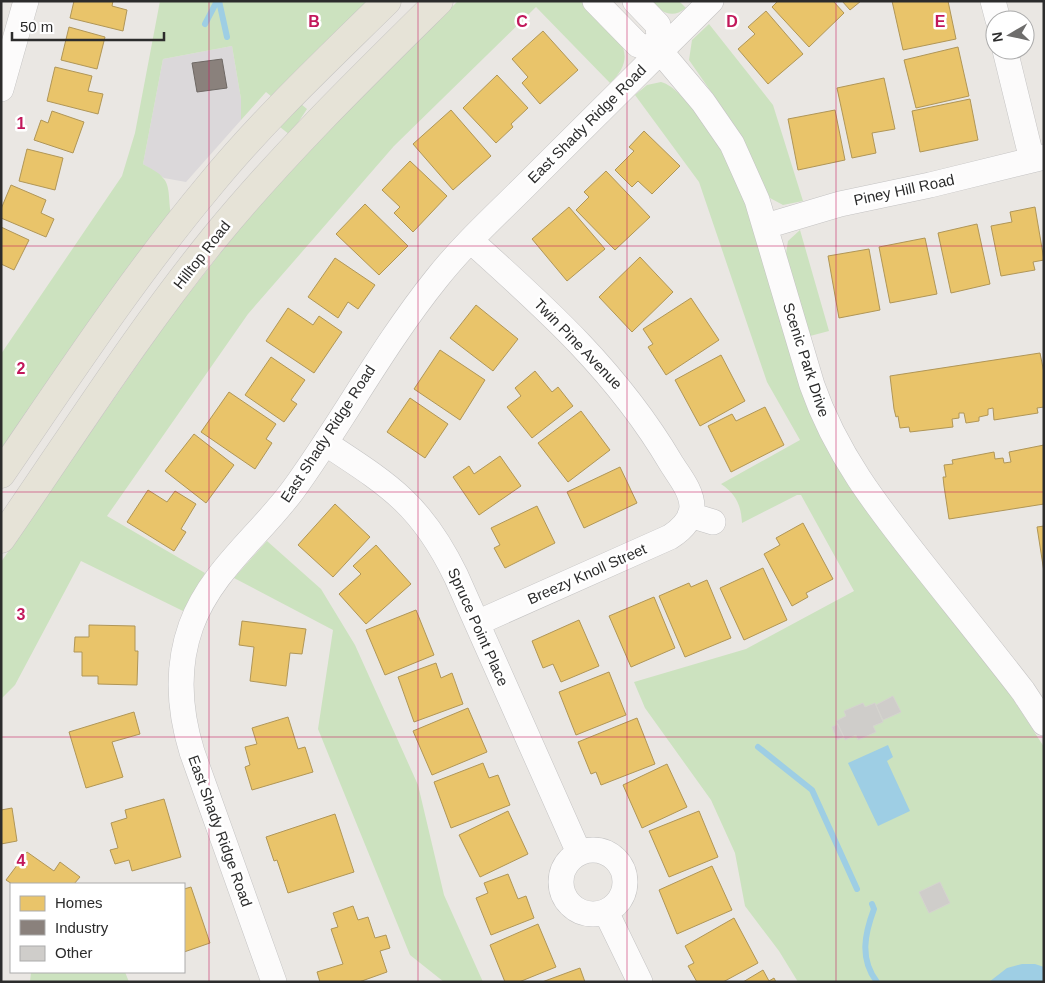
<svg xmlns="http://www.w3.org/2000/svg" width="1045" height="983" font-family="Arial,sans-serif">
  <style>
    .industrial { fill: #dbd8da }
    .green { fill: #cce2bf }
    .water { fill: #9ecee4 }
    .homes { fill: #e9c46a; stroke: #b09657 }
    .industry { fill: #8a817c; stroke: #6e6864 }
    .lines { fill: none; stroke-linecap: round; stroke-linejoin: round }
    .stream { stroke: #9ecee4; stroke-width: 6 }
    .building { fill: #cfcdca; stroke: #d5d3cf }
    .minor-casing { stroke: #c4c3c3; stroke-width: 26 }
    .major-casing { stroke: #c6c4c2; stroke-width: 29 }
    .minor { stroke: #fcfbfb; stroke-width: 25 }
    .major { stroke: #e6e3d7; stroke-width: 28 }
    .grid { fill: none; stroke: #c2185b; stroke-width: 1; stroke-opacity: 0.55 }
    .labels { text-anchor: middle; stroke-width: 5; stroke-linejoin: round; paint-order: stroke }
    .street-label { font-size: 15px; fill: #2c2c2c; stroke: #fff }
    .grid-label { font-size: 16px; text-anchor: middle; font-weight: bold; fill: #c2185b; stroke: #fff; stroke-width: 5; stroke-linejoin: round; paint-order: stroke }
  </style>
  <rect width="100%" height="100%" fill="#eae7e3"/>
  <path class="industrial" d="M232,46L241,99V120L186,182L164,178L143,164L163,59Z"/>
  <path class="green" d="M160,1H368L272,97L266,92L241,120V99L232,46L163,59L143,164C149,168 159,172 163,178C171,186 168,202 171,213L1,452V354L122,176L135,133Z
    M458,1H581C605,26 647,49 610,83L536,7L394,146L248,314L107,516L205,573L183,611L81,561L15,685L1,699V562L169,319L258,205L348,110Z
    M649,1H679L686,8C671,20 661,11 649,1Z
    M709,24L773,105L803,201L783,205L770,198L735,126L689,60L692,40Z
    M661,82C686,88 724,154 736,176L841,473L861,503L1004,685L1044,747V982H798L779,951L745,906L735,853L711,800L645,708L634,682L746,649L854,591L801,495H797L742,523C741,505 736,494 721,484L800,440L767,382L699,182L635,95L647,85Z
    M301,104L307,109L290,135L280,127Z
    M800,230L829,331L810,336L786,254L788,241Z
    M267,541L321,589L355,645L418,785L444,895L483,982H444L410,955L318,729L333,630L234,578Z
    M31,972H125L129,982H30Z"/>
  <path class="water" d="M888,745L893,757L887,761L910,811L878,826L848,763Z
    M1022,964H1035L1044,967V982H989L1007,968Z"/>
  <path class="homes" d="M74,1H113L112,6L127,10L123,31L70,18Z
    M778,1H833L844,13L809,47L772,7Z
    M842,1H861L850,10Z
    M892,1H948L956,39L903,50Z
    M766,11L803,54L768,84L738,49L755,34L748,27Z
    M69,27L105,37L97,69L61,60Z
    M543,31L578,70L540,104L522,83L528,77L512,59Z
    M958,47L969,96L916,108L904,60Z
    M55,67L92,76L88,91L103,94L98,114L47,101Z
    M497,75L528,108L511,124L513,127L496,143L463,108Z
    M884,78L895,129L872,133L876,153L852,158L837,88Z
    M970,99L978,140L920,152L912,111Z
    M451,110L491,156L453,190L413,144Z
    M835,110L845,160L798,170L788,119Z
    M52,111L84,122L73,153L34,140L41,120L48,123Z
    M644,131L680,166L652,194L638,181L632,187L615,170L634,151L629,147Z
    M27,149L63,158L55,190L19,181Z
    M410,161L447,196L413,232L394,213L400,207L382,190Z
    M606,171L650,217L615,250L576,210L589,197L584,192Z
    M11,185L46,200L41,213L54,219L46,237L1,218V209Z
    M365,204L408,246L379,275L336,234Z
    M569,207L605,249L567,281L532,239Z
    M1035,207L1044,260L1033,262L1035,270L1001,276L991,226L1012,222L1010,212Z
    M977,224L990,284L951,293L938,233Z
    M1,227L29,240L14,270L1,264Z
    M925,238L937,294L890,303L879,247Z
    M869,249L880,310L839,318L828,256Z
    M640,257L673,292L632,332L599,297Z
    M335,258L375,285L358,309L348,302L338,318L308,297Z
    M691,298L719,340L666,375L648,347L653,344L643,329Z
    M476,305L518,339L493,371L450,338Z
    M288,308L313,325L319,316L342,332L314,373L266,341Z
    M440,350L485,380L460,420L414,389Z
    M1040,353L1044,373V407L1037,408L1038,413L994,420L993,408L988,409V415L979,417V421L966,423L964,413H959V418L952,419L953,427L910,432L909,427L900,428L898,416L896,417L894,409L890,376Z
    M721,355L745,401L700,426L675,380Z
    M271,357L305,380L291,400L297,404L284,422L245,395Z
    M535,371L552,392L558,387L573,406L532,438L507,407L521,396L515,388Z
    M229,392L276,424L266,439L272,443L255,469L201,432Z
    M410,398L448,424L425,458L387,432Z
    M765,407L784,445L731,472L708,426L732,414L736,421Z
    M581,411L610,450L568,482L538,443Z
    M194,434L234,465L206,503L165,471Z
    M1044,445V504L949,519L944,486L943,477H946L944,465L953,464L952,460L994,452L995,459L1003,458L1004,463L1011,462L1009,452Z
    M500,456L521,486L479,515L453,477L469,466L474,474Z
    M620,467L637,503L584,528L567,492Z
    M148,490L167,502L175,491L196,504L181,529L186,532L174,551L127,522Z
    M335,504L370,537L333,577L298,545Z
    M537,506L555,543L505,568L494,548L500,545L491,528Z
    M803,523L833,579L806,593L808,597L792,606L764,554L780,545L776,538Z
    M1044,526V572L1037,527Z
    M376,545L411,584L366,624L339,594L361,574L353,566Z
    M763,568L787,620L744,640L720,588Z
    M707,580L731,638L685,657L659,596L689,583L691,587Z
    M654,597L675,648L631,667L609,616Z
    M416,610L434,655L385,675L366,630Z
    M579,620L599,666L561,682L553,664L543,668L532,641Z
    M242,621L306,629L302,654L290,653L286,686L250,681L254,647L239,645Z
    M89,625L135,626V651H138L137,685L98,684V676H82V652H74L75,637H89Z
    M436,663L441,678L452,673L463,704L414,722L398,677Z
    M609,672L626,715L576,735L559,692Z
    M468,708L487,752L432,775L413,731Z
    M134,712L140,734L112,742L123,777L86,788L69,732Z
    M288,717L298,749L305,747L313,772L252,790L245,767L250,765L245,747L257,744L252,728Z
    M637,718L655,764L601,785L596,772L591,774L578,742Z
    M483,763L489,778L498,775L510,805L451,828L434,782Z
    M667,764L687,807L642,828L623,785Z
    M164,799L181,857L132,871L129,860L115,864L110,850L118,848L111,823L127,818L125,810Z
    M12,808L17,841L1,844V810Z
    M508,811L528,854L480,877L459,835Z
    M699,811L718,857L669,877L649,831Z
    M335,814L354,872L288,893L277,860L274,861L266,837Z
    M27,852L54,871L60,862L80,877L74,884H12L6,880Z
    M712,866L732,910L677,934L659,890Z
    M508,874L518,899L526,896L534,918L491,935L476,898L488,893L484,883Z
    M191,887L210,943L184,952V889Z
    M353,906L358,920L368,917L375,938L386,935L390,948L380,951L387,972L359,982H320L317,972L343,964L331,929L338,927L333,913Z
    M734,918L758,963L723,982H697L688,966L694,963L685,946Z
    M538,924L556,967L519,982H505L490,945Z
    M580,968L585,982H542Z
    M763,970L769,981L774,978L776,982H743Z"/>
  <path class="industry" d="M222,59L227,88L197,92L192,63Z"/>
  <g class="lines">
    <path class="stream" d="M219,1L227,37
      M205,24L217,1
      M758,747L812,790L857,889
      M872,904L874,909C865,933 859,959 877,982"/>
  </g>
  <path class="building" d="M893,696L901,712L883,720L876,705Z
    M863,703L865,707L875,703L883,722L873,726L876,732L858,740L856,735L845,740L836,721L846,716L844,711Z
    M838,724L844,737L837,740L832,727Z
    M940,882L950,903L929,913L919,892Z"/>
  <g class="lines">
    <defs>
      <path id="minor" d="M595,1L638,45L660,51L703,102L732,144L757,200L812,385C836,454 876,505 921,562C955,605 989,647 1023,691L1044,723
        M635,1L658,25L660,51
        M993,1L998,20
        M1005,50L1032,160
        M1,89L26,1
        M766,226L840,204L930,185L1044,157
        M471,241C547,309 618,373 671,463C679,476 692,491 692,507C691,521 681,530 670,537L477,623
        M325,443C389,485 421,504 456,576L579,853
        M690,515L713,522
        M561 882a32 32 0 1 1 64 0a32 32 0 1 1-64 0Z
        M606,912L640,982
        M274,982L192,752C179,710 176,668 191,626C211,571 259,536 293,490C343,421 383,345 437,278C467,240 505,207 539,172C596,115 653,58 711,1"/>
      <path id="major" d="M1,474C68,376 133,277 209,186C263,120 326,61 387,1
        M1,539C71,438 137,333 215,237C284,153 362,77 439,1"/>
    </defs>
    <use href="#minor" class="minor-casing"/>
    <use href="#major" class="major-casing"/>
    <use href="#minor" class="minor"/>
    <use href="#major" class="major"/>
  </g>
  <path class="grid" d="M209,1V982M418,1V982M627,1V982M836,1V982M1,246H1044M1,492H1044M1,737H1044"/>
  <g class="labels">
    <g class="street-label">
      <text transform="translate(587 124) rotate(-45)" y="5">East Shady Ridge Road</text>
      <text transform="translate(904 190) rotate(-12)" y="5">Piney Hill Road</text>
      <text transform="translate(202 255) rotate(-52)" y="5">Hilltop Road</text>
      <text transform="translate(578 344) rotate(46)" y="5">Twin Pine Avenue</text>
      <text transform="translate(806 360) rotate(72)" y="5">Scenic Park Drive</text>
      <text transform="translate(328 434) rotate(-57)" y="5">East Shady Ridge Road</text>
      <text transform="translate(587 574) rotate(-24)" y="5">Breezy Knoll Street</text>
      <text transform="translate(478 627) rotate(66)" y="5">Spruce Point Place</text>
      <text transform="translate(220 831) rotate(70)" y="5">East Shady Ridge Road</text>
    </g>
  </g>
  <g class="grid-label">
    <text x="314" y="27">B</text>
    <text x="522" y="27">C</text>
    <text x="732" y="27">D</text>
    <text x="940" y="27">E</text>
    <text x="21" y="129">1</text>
    <text x="21" y="374">2</text>
    <text x="21" y="620">3</text>
    <text x="21" y="866">4</text>
  </g>
  <rect width="1045" height="983" fill="none" stroke="#2c2c2c" stroke-width="5"/>
  <rect x="10" y="883" width="175" height="90" fill="#ffffff" stroke="#ababab"/>
  <rect x="20" y="896" width="25" height="15" fill="#e9c46a" stroke="#ababab"/>
  <text x="55" y="908" font-size="15" fill="#2c2c2c">Homes</text>
  <rect x="20" y="920" width="25" height="15" fill="#8a817c" stroke="#ababab"/>
  <text x="55" y="933" font-size="15" fill="#2c2c2c">Industry</text>
  <rect x="20" y="946" width="25" height="15" fill="#cfcdca" stroke="#ababab"/>
  <text x="55" y="958" font-size="15" fill="#2c2c2c">Other</text>
  <g transform="translate(1010 35) rotate(261)"><circle r="24" fill="#ffffff" stroke="#ababab"/>
  <path d="M0-4L9 19L0 12L-9 19Z" fill="#6e6d6c"/>
  <text y="-8" font-size="14" font-weight="bold" text-anchor="middle" fill="#2c2c2c">N</text>
  </g>
  <path d="M12 32v8h152v-8" fill="none" stroke="#2c2c2c" stroke-width="2.5"/>
  <text x="20" y="32" font-size="15" fill="#2c2c2c" stroke="#ffffff" stroke-width="4" paint-order="stroke">50 m</text>
</svg>
